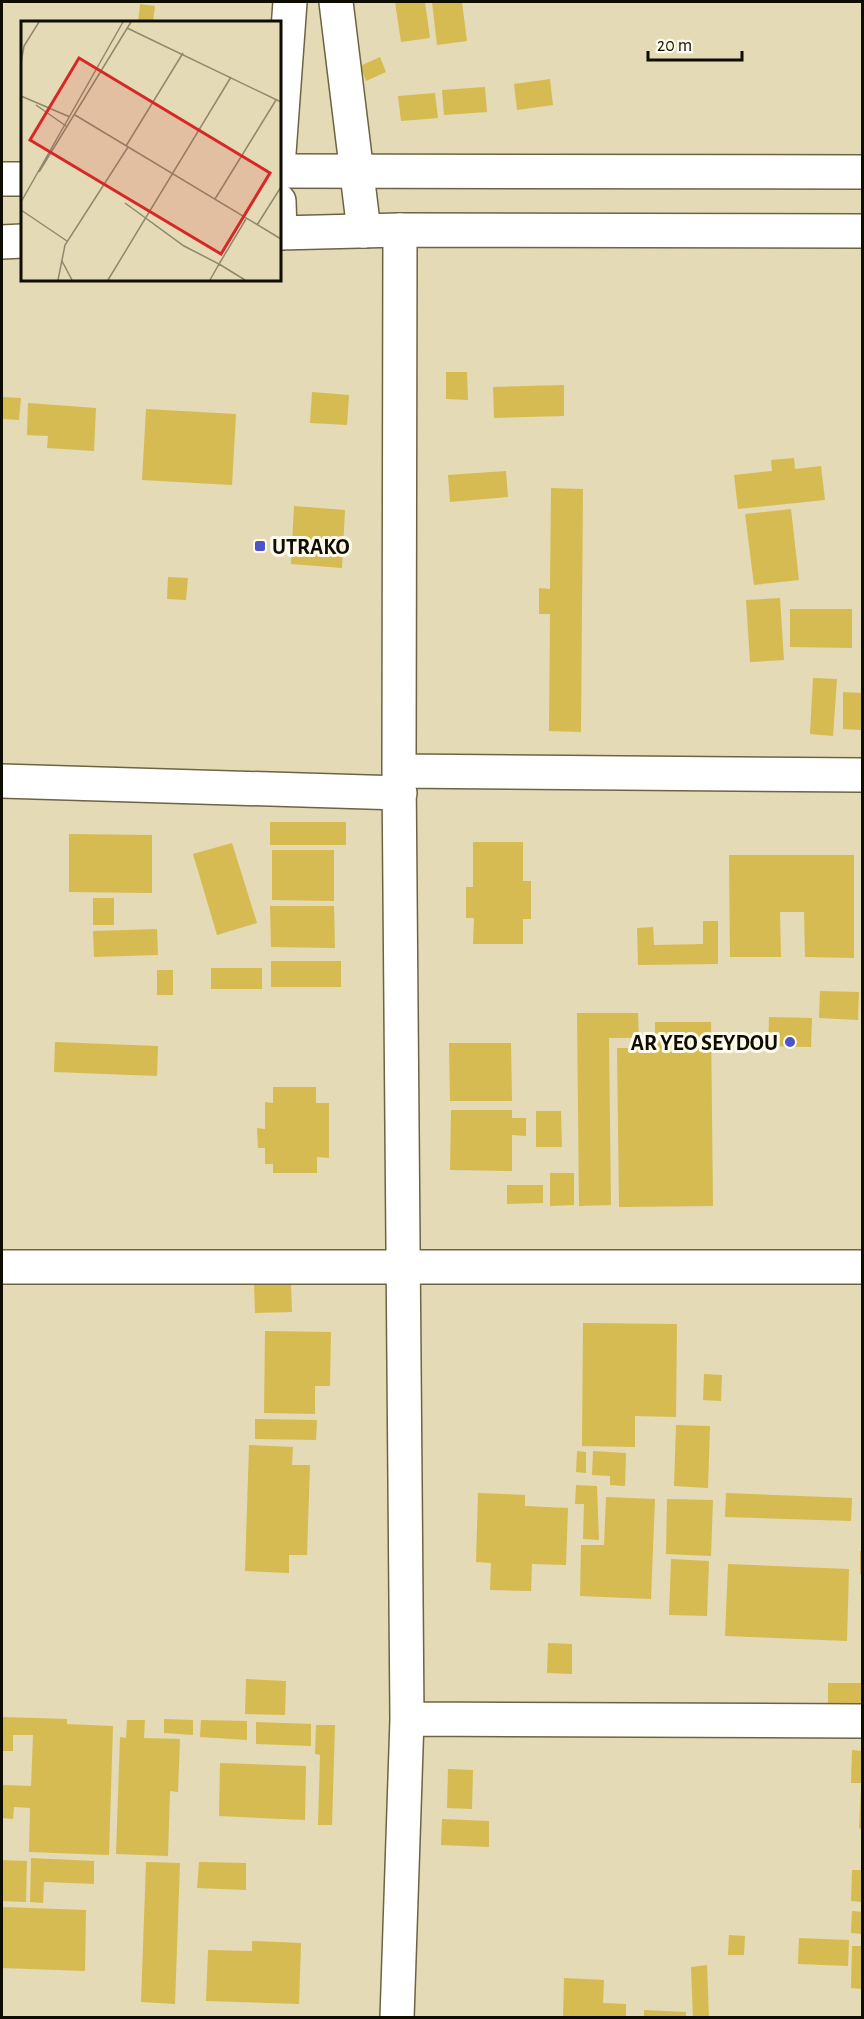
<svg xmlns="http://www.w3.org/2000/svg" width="864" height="2019" font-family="'Alegreya Sans',sans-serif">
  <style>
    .building { fill: #d6bb52 }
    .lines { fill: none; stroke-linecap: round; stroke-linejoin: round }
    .minor-casing { stroke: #6d6443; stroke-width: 36 }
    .highway-casing { stroke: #6d6443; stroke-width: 36 }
    .minor { stroke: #fff; stroke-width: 33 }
    .highway { stroke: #fff; stroke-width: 33 }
    .poi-dot { fill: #4c54ca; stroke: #fffbec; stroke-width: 2 }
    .labels { text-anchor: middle; stroke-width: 6; stroke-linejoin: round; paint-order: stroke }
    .poi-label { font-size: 22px; font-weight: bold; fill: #0f0c02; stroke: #fffbec; text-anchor: start }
    .inset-road { fill: none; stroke: #8f886d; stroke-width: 1.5 }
    .view { fill: #d62828; fill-opacity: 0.15; stroke: #d62828; stroke-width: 3 }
    .inset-edge { fill: none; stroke: #0f0c02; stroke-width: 3 }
  </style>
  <rect width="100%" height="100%" fill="#e4dab5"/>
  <path class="building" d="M395,2H425L430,38L401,42Z
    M432,2H462L467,41L437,45Z
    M140,4L155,6L153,22H138Z
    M380,57L386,72L366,81L360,66Z
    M550,79L553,105L517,110L514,84Z
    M485,87L487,112L444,115L442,90Z
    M435,93L438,118L401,121L398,96Z
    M446,372H467L468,400L446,399Z
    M564,385V416L494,418L493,387Z
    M312,392L349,395L347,425L310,423Z
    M2,397L21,398L19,420L2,419Z
    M28,403L96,408L94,451L47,448L48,436L27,435Z
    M146,409L236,414L232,485L142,480Z
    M794,458L795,469L821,466L825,500L738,509L734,475L772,471L771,460Z
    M506,471L508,497L450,502L448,475Z
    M551,488L583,489L581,732L549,731L550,614H539V588L550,589Z
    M294,506L345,510L342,568L291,564Z
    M791,509L799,580L754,585L745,514Z
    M168,577L188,578L186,600L167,599Z
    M780,598L784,660L750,662L746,600Z
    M790,609H852V648L790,647Z
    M813,678L837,679L833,736L810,734Z
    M843,692L862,693V730L843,729Z
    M270,822H346V845H270Z
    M69,834L152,835V893L69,892Z
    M473,842H523V881H531V919H523V944H473L474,918H466V887H473Z
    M232,843L257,923L217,935L193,854Z
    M272,850H334V901L272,900Z
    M729,855H854V958L805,957L804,912H780L781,957H730Z
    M93,898H114V925H93Z
    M270,906H334L335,948L271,947Z
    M703,921H718V964L638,965L637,928L653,927L654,945L703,944Z
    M157,929L158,955L94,957L93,931Z
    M271,961H341V987H271Z
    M211,968H262V989H211Z
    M157,970H173V995H157Z
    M820,991L859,992L858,1020L819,1018Z
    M577,1013H638L639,1038H609L611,1205L579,1206Z
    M769,1017L812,1018L811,1047L768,1046Z
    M655,1022H711L713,1206L619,1207L617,1048H655Z
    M55,1042L158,1046L157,1076L54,1072Z
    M449,1043H511L512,1101H450Z
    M273,1087H316V1103H329V1158L317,1157V1173H273V1164H265V1148H258L257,1128L265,1129V1102L273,1103Z
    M451,1110H512V1118H526V1136L512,1135V1171L450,1170Z
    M536,1111H561L562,1147H536Z
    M550,1173H574V1205L550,1206Z
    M507,1185H543V1203L507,1204Z
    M291,1284L292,1312L255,1313L254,1285Z
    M583,1323L677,1324L676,1417L635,1416V1447L582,1446Z
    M265,1331L331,1332L330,1386H315V1414L264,1413Z
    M704,1374L722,1375L721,1401L703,1400Z
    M255,1419L317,1420L316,1440L255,1439Z
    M676,1425L710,1426L708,1488L674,1486Z
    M249,1445L293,1447L292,1465H310L307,1555H289V1573L245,1571Z
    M577,1451L586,1452V1473L576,1472Z
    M593,1451L626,1453L625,1486L610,1485V1476L592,1475Z
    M576,1485L597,1486L599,1540L583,1539L584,1504H575Z
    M478,1493L525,1495V1506L568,1508L566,1565L532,1564L531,1591L490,1590L491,1563L476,1562Z
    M726,1493L852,1498L851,1521L725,1517Z
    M606,1497L655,1499L651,1599L580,1596L581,1545H604Z
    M667,1499L713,1500L711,1556L666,1554Z
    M860,1551H862V1574H860Z
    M671,1559L709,1561L707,1616L669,1615Z
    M728,1564L849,1569L847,1641L725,1636Z
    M548,1643L572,1644V1674L547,1673Z
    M246,1679L286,1681L285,1715L245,1714Z
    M828,1683H862V1706H828Z
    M2,1717L67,1719V1724L113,1726L109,1855L29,1852L30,1808L14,1807L13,1819L2,1818V1785L31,1786L33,1735H13V1751H2Z
    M164,1719L193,1720V1735L164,1733Z
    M127,1720H145L144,1738L180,1739L178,1792L170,1791L168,1856L116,1854L120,1737L126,1738Z
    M201,1720L247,1721V1740L200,1737Z
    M256,1722L311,1724V1746L256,1744Z
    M316,1725H335L332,1825H318L320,1755L315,1754Z
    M852,1750L862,1751V1783H851Z
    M220,1763L306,1766L305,1820L219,1816Z
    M448,1769L473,1770L472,1809L447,1808Z
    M861,1789H862V1829L859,1828Z
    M442,1819L489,1821V1847L441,1845Z
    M31,1858L94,1861V1884L44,1882L43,1903L30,1902Z
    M2,1860L27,1861L26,1902L2,1901Z
    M146,1862L180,1863L175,2004L141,2002Z
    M199,1862L246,1863V1890L197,1888Z
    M852,1870H862V1902L851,1901Z
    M2,1907L86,1910L85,1971L2,1968Z
    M852,1911L862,1912V1934L851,1933Z
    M729,1935L745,1936L744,1955H728Z
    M799,1938L849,1940L848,1966L798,1964Z
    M252,1941L301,1943L299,2004L206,2001L208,1950L252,1951Z
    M852,1946H862V1989L851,1988Z
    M707,1965L709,2018H693L691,1967Z
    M564,1978L604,1980L603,2003L626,2004V2018H563Z
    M644,2010L686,2012V2018H644Z"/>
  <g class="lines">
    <defs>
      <path id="minor" d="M336,2L364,231
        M279,153L290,2
        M279,201L280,233
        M399,771L862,775
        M2,781L400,793
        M2,1267H862
        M407,1719L862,1721
        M397,2018L407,1719L399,771L400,230"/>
      <path id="highway" d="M279,171L862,172
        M2,179H22
        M279,233L400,230L862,231
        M2,242L22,241"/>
    </defs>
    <use href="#minor" class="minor-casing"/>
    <use href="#highway" class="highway-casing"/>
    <use href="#minor" class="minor"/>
    <use href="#highway" class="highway"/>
  </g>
  <g class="poi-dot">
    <rect x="254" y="540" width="12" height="12" rx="3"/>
    <circle cx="790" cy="1042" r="6"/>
  </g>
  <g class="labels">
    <g class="poi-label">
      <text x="272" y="554">UTRAKO</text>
      <text x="778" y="1050" text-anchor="end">AR YEO SEYDOU</text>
    </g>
  </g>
  <g transform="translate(21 21)">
    <rect width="260" height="260" fill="#e4dab5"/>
    <path class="inset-road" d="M106,7L260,81M0,42L3,25L18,1M0,75L49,96M15,84L45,105M54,94L260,218M105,125L162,32M18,151L110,1M194,178L255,79M0,181L102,1M104,182L163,225L198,243L189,259M0,189L46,220M236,204L260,166M41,240L51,259M37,259L44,224L107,126M87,259L210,56M224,259L198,243L225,198"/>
    <path class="view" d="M58,37L249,152L200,233L9,119Z"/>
    <rect width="260" height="260" class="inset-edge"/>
  </g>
  <rect width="864" height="2019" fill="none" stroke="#0f0c02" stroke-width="6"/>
  <path d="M648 51v9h94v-9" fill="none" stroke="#0f0c02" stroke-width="3"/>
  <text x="657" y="51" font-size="18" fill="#0f0c02" stroke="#fffbec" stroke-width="4.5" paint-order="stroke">20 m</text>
</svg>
